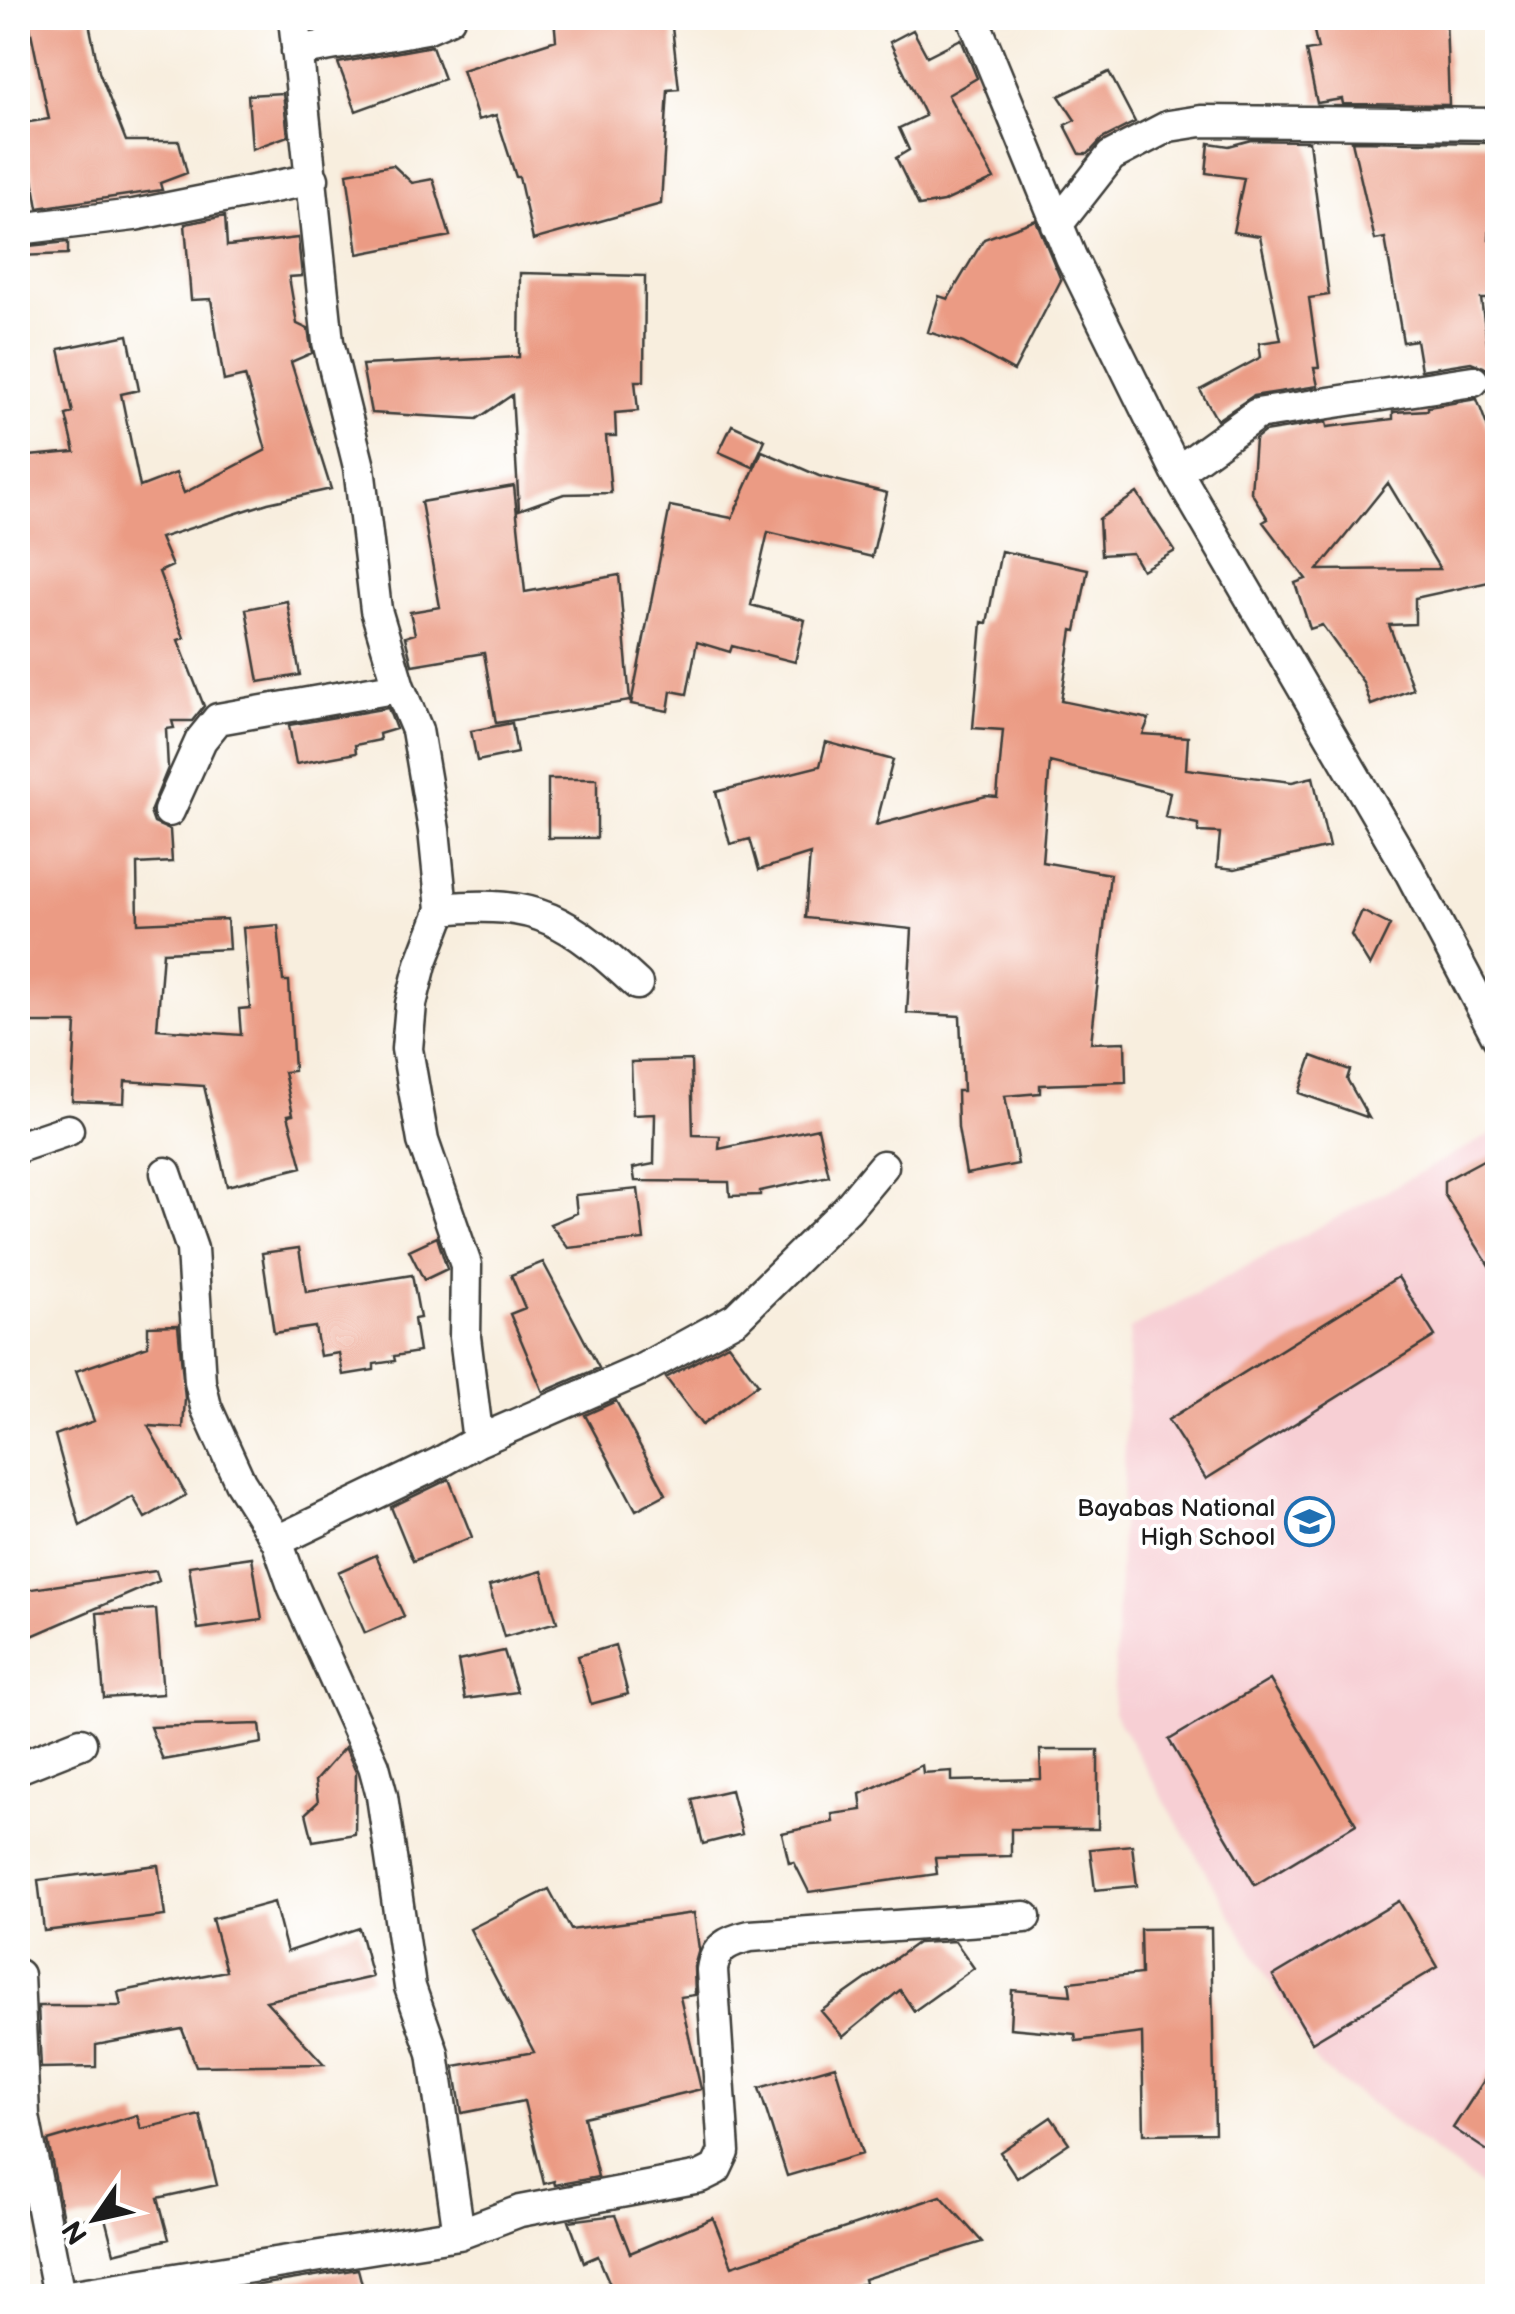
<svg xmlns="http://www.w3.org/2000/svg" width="1515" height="2314" font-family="'Balsamiq Sans',sans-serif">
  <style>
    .built { fill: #f7cfd4 }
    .building { fill: #eb9b84; fill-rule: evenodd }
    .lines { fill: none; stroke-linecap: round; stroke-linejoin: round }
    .street-casing { stroke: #3d3c39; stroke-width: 35 }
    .street { stroke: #fff; stroke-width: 30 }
    .labels { text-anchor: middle; stroke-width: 8; stroke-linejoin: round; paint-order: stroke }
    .poi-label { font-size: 25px; fill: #1c1c1c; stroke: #fff; text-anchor: end }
  </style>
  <rect width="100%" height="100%" fill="#fff"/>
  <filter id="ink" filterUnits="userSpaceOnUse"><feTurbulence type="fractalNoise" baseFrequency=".01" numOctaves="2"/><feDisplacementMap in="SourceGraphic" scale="20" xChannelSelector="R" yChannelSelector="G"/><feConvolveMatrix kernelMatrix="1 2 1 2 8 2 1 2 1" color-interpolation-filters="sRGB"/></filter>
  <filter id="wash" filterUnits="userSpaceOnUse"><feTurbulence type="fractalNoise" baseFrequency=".0048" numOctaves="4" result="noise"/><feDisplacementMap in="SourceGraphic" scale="40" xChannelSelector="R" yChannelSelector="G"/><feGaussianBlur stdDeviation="2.25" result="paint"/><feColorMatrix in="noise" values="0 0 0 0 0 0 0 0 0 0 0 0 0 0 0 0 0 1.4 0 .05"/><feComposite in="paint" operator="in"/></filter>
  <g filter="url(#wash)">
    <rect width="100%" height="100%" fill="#f8eede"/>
    <path class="built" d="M1497,1131V2198L1319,2066L1113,1712L1130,1329Z"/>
    <g id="blocks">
      <path class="building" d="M28,18H88L99,72L126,141H179L187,173L160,183L162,190L38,208L23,123L49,119Z
        M554,18H671L679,89L668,90L661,204L533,240L519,177H516L496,115L478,120L462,70L556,40Z
        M1311,18H1446L1449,105L1343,104L1342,99L1317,103L1306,51L1318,49Z
        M913,30L927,56L961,39L977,78L948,95L994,179L943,202L919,206L896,158L909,150L899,128L925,116L890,42Z
        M432,46L444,79L356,111L338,63Z
        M1109,72L1135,122L1102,139L1088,154H1080L1065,125L1075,120L1059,96Z
        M283,93L288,136L252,149L248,95Z
        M1251,140L1309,141L1329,295L1309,298L1319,368H1314L1318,386L1253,396L1217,420L1200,390L1261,357L1259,343L1281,340L1260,236L1233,232L1244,178L1206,173L1209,143L1229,146Z
        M1352,141L1493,143L1489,240H1498V299H1481L1491,370L1471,362L1421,370L1416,340L1403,342L1385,238L1375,240Z
        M393,165L412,183L433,179L450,236L358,254L347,173Z
        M225,216L227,246L298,238L302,276L289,277L297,324L308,329L312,353L291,362L331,489L268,503L160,538L172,566L159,572L184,638L178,640L204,706L192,721H172L174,728L166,729L168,768L150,812L154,823L170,830L172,862L137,864L138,923L227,919L229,949L163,952L157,1029L241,1035L239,1009L250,1008L243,928L278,925L283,981H289L294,1071L284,1072L293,1114L288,1115L302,1167L227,1186L204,1086L125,1081L124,1103L72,1101L76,1023H18V457L75,452L66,415L73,413L59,349L128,335L139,390L121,394L140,487L176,473L184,493L266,450L245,376L224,381L211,299L191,300L185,224Z
        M1036,220L1061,280L1014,371L963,343L928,332L939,296L948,299L984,239Z
        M68,242V254L18,256V247Z
        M520,273L645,276L644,381H635L638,411L615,413L616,436H606L611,493L564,494L519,510L512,395L477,419L371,413L362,365L519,357Z
        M1477,399L1498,455V580L1415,598V624L1389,625L1413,689L1371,705L1363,682L1322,625L1310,629L1295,583L1306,579L1263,522L1268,519L1251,492L1255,439L1264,432L1326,422L1327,427L1393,419V412L1428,410V407ZM1388,483L1440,569L1318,570Z
        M732,425L765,440L753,467L719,452Z
        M762,451L819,476L887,493L872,557L768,532L751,605L805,620L795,662L732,646L730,652L697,642L687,694L671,691L668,711L631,704L670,506L732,518Z
        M514,486L525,592L619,575L630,701L496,723L484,653L412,665L405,637L415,634L410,612L440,607L421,502Z
        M1137,493L1175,551L1142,570L1132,553L1101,555L1099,519Z
        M1001,551L1088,569L1076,631L1072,630L1061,701L1149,719L1143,734L1188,737L1186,769L1292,782L1313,777L1329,847L1235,869L1217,867L1220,833L1198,832V824L1165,817L1170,792L1050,762L1042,862L1110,874L1091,1043L1125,1042L1126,1082L1040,1085V1093L1005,1096L1018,1164L966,1174L958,1128L957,1091H963L960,1016L907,1013L912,929L805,918L810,854L759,870L750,839L730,844L716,792L820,766L826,742L893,760L876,825L986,796L997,797L1003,730L973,728L982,622L987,623Z
        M287,601L300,675L259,682L246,609Z
        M388,708L396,729L379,734L380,740L355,745L356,753L296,764L289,725Z
        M512,723L517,753L477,761L471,731Z
        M548,779H597V838H548Z
        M1362,911L1390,925L1370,966L1351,935Z
        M1312,1056L1350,1070L1347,1079L1369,1118L1299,1093Z
        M691,1060L693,1135L720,1136L719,1149L818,1128L829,1176L760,1191V1195L730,1196L729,1182L635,1181L633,1168L654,1164L655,1114L633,1115L631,1062Z
        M1498,1152V1280L1444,1194V1181Z
        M638,1189L644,1240L568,1248L550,1224L577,1213L575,1195Z
        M437,1237L447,1269L424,1280L409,1250Z
        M299,1248L306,1292L412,1275L420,1318L414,1319L419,1352L394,1356L395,1361L374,1364V1370L343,1375L339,1353L320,1356L315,1327L274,1333L262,1253Z
        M543,1262L599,1368L543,1392L510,1314L525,1308L511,1275Z
        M1398,1277L1435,1336L1206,1479L1168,1420Z
        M178,1325L185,1399L183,1428L148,1426L186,1495L145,1518L133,1497L80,1526L55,1435L94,1421L76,1371L148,1346V1326Z
        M728,1344L758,1384L702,1425L666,1378Z
        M616,1401L666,1494L636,1510L585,1415Z
        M449,1479L472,1537L413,1561L391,1507Z
        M376,1555L404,1616L365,1633L338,1572Z
        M252,1557L262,1620L198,1629L189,1566Z
        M156,1571L159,1581L18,1642V1591Z
        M542,1571L557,1622L504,1637L489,1586Z
        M156,1609L163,1694L104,1698L97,1613Z
        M615,1645L628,1694L591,1704L578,1656Z
        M504,1651L517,1692L465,1699L458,1661Z
        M1270,1680L1356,1824L1255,1885L1169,1740Z
        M260,1724L262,1743L163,1760L150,1727Z
        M345,1747L356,1772L355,1834L313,1841L306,1813L318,1802L315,1781Z
        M1040,1750H1098V1829H1011V1856L935,1858L937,1874L809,1892L794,1862L789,1863L782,1833L833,1822L832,1814L862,1810L860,1794L922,1765L923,1773L952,1771V1781L1041,1779Z
        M731,1790L742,1834L703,1844L692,1799Z
        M1132,1845L1137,1886L1095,1890L1090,1849Z
        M158,1865L165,1916L44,1931L38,1880Z
        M549,1889L571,1930L694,1913L699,1949L694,1967L695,1995L680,1997L701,2089L584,2117L598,2177L555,2185L554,2181L544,2184L524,2101L462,2113L454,2066L534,2052L470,1929Z
        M1399,1901L1438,1967L1312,2042L1273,1976Z
        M274,1902L287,1952L359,1928L372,1977L266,2001L324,2064L196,2066L182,2029L96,2045V2067L41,2068L38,2006H121L118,1992L226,1971L212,1919Z
        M1211,1928L1215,2133L1144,2134L1142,2033L1076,2041L1075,2034L1010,2028L1012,1990L1071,1995L1069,1982L1141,1974L1140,1929Z
        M955,1941L974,1968L914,2011L900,1990L843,2037L821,2011L917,1943Z
        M1498,2059V2158L1453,2128Z
        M835,2066L862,2154L787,2176L759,2088Z
        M137,2115L141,2129L200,2115L217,2185L158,2198L169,2239L114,2253L104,2214L64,2224L48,2141Z
        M1051,2117L1069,2143L1017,2178L1000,2152Z
        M941,2196L982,2242L864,2279L865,2283L825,2296H615L598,2256L584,2262L569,2221L615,2215L630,2253L713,2218L732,2266Z
        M358,2269L365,2296H254L253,2286Z"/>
    </g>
  </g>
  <g filter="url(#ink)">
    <use href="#blocks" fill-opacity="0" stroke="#3d3c39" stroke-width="2.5"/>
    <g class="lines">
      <defs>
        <path id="street" d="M294,18L328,342L359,467L376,610L399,687L417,730L434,830L442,909L421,964L411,1004L407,1049L423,1141L466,1265L465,1337L478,1441
          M973,18L1071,257L1177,472L1408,868L1498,1038
          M297,51L426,28L449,18
          M1057,225L1111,156L1169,126L1201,121L1498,124
          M18,229L134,215L313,179
          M1177,472L1257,414L1473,381
          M169,811L201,740L218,719L399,687
          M442,909C538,899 569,921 637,984
          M18,1147L68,1130
          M166,1173L192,1249L200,1382L206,1407L240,1482L277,1541L293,1586L374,1766L382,1796L410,1987L433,2053L459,2234
          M277,1541L439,1463L478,1441L641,1370L736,1318L847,1209L883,1166
          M18,1768L81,1743
          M18,1975L24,2116L59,2296
          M68,2296L459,2234L520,2211L700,2177L716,2169L724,2152L712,1970C715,1947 728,1941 750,1936L1025,1917"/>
      </defs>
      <use href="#street" class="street-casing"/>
      <use href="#street" class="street"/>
    </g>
  </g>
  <defs>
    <symbol id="school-ring" viewBox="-11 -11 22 22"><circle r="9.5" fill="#fff" stroke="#1f6fb2" stroke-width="1.5"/><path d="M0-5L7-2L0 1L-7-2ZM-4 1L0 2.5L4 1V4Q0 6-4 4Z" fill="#1f6fb2"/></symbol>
  </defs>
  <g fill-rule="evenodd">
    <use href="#school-ring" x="1282" y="1494" width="55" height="55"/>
  </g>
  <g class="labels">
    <g class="poi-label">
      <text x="1275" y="1516">Bayabas National<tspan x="1275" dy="29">High School</tspan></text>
    </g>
  </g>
  <rect width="1515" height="2314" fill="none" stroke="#fff" stroke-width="60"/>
  <g transform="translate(95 2219) rotate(236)" stroke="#ffffff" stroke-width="8" paint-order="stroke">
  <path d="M0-8L18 38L0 25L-18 38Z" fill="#1c1c1c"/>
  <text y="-15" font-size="28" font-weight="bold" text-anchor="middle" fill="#1c1c1c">N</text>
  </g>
</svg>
